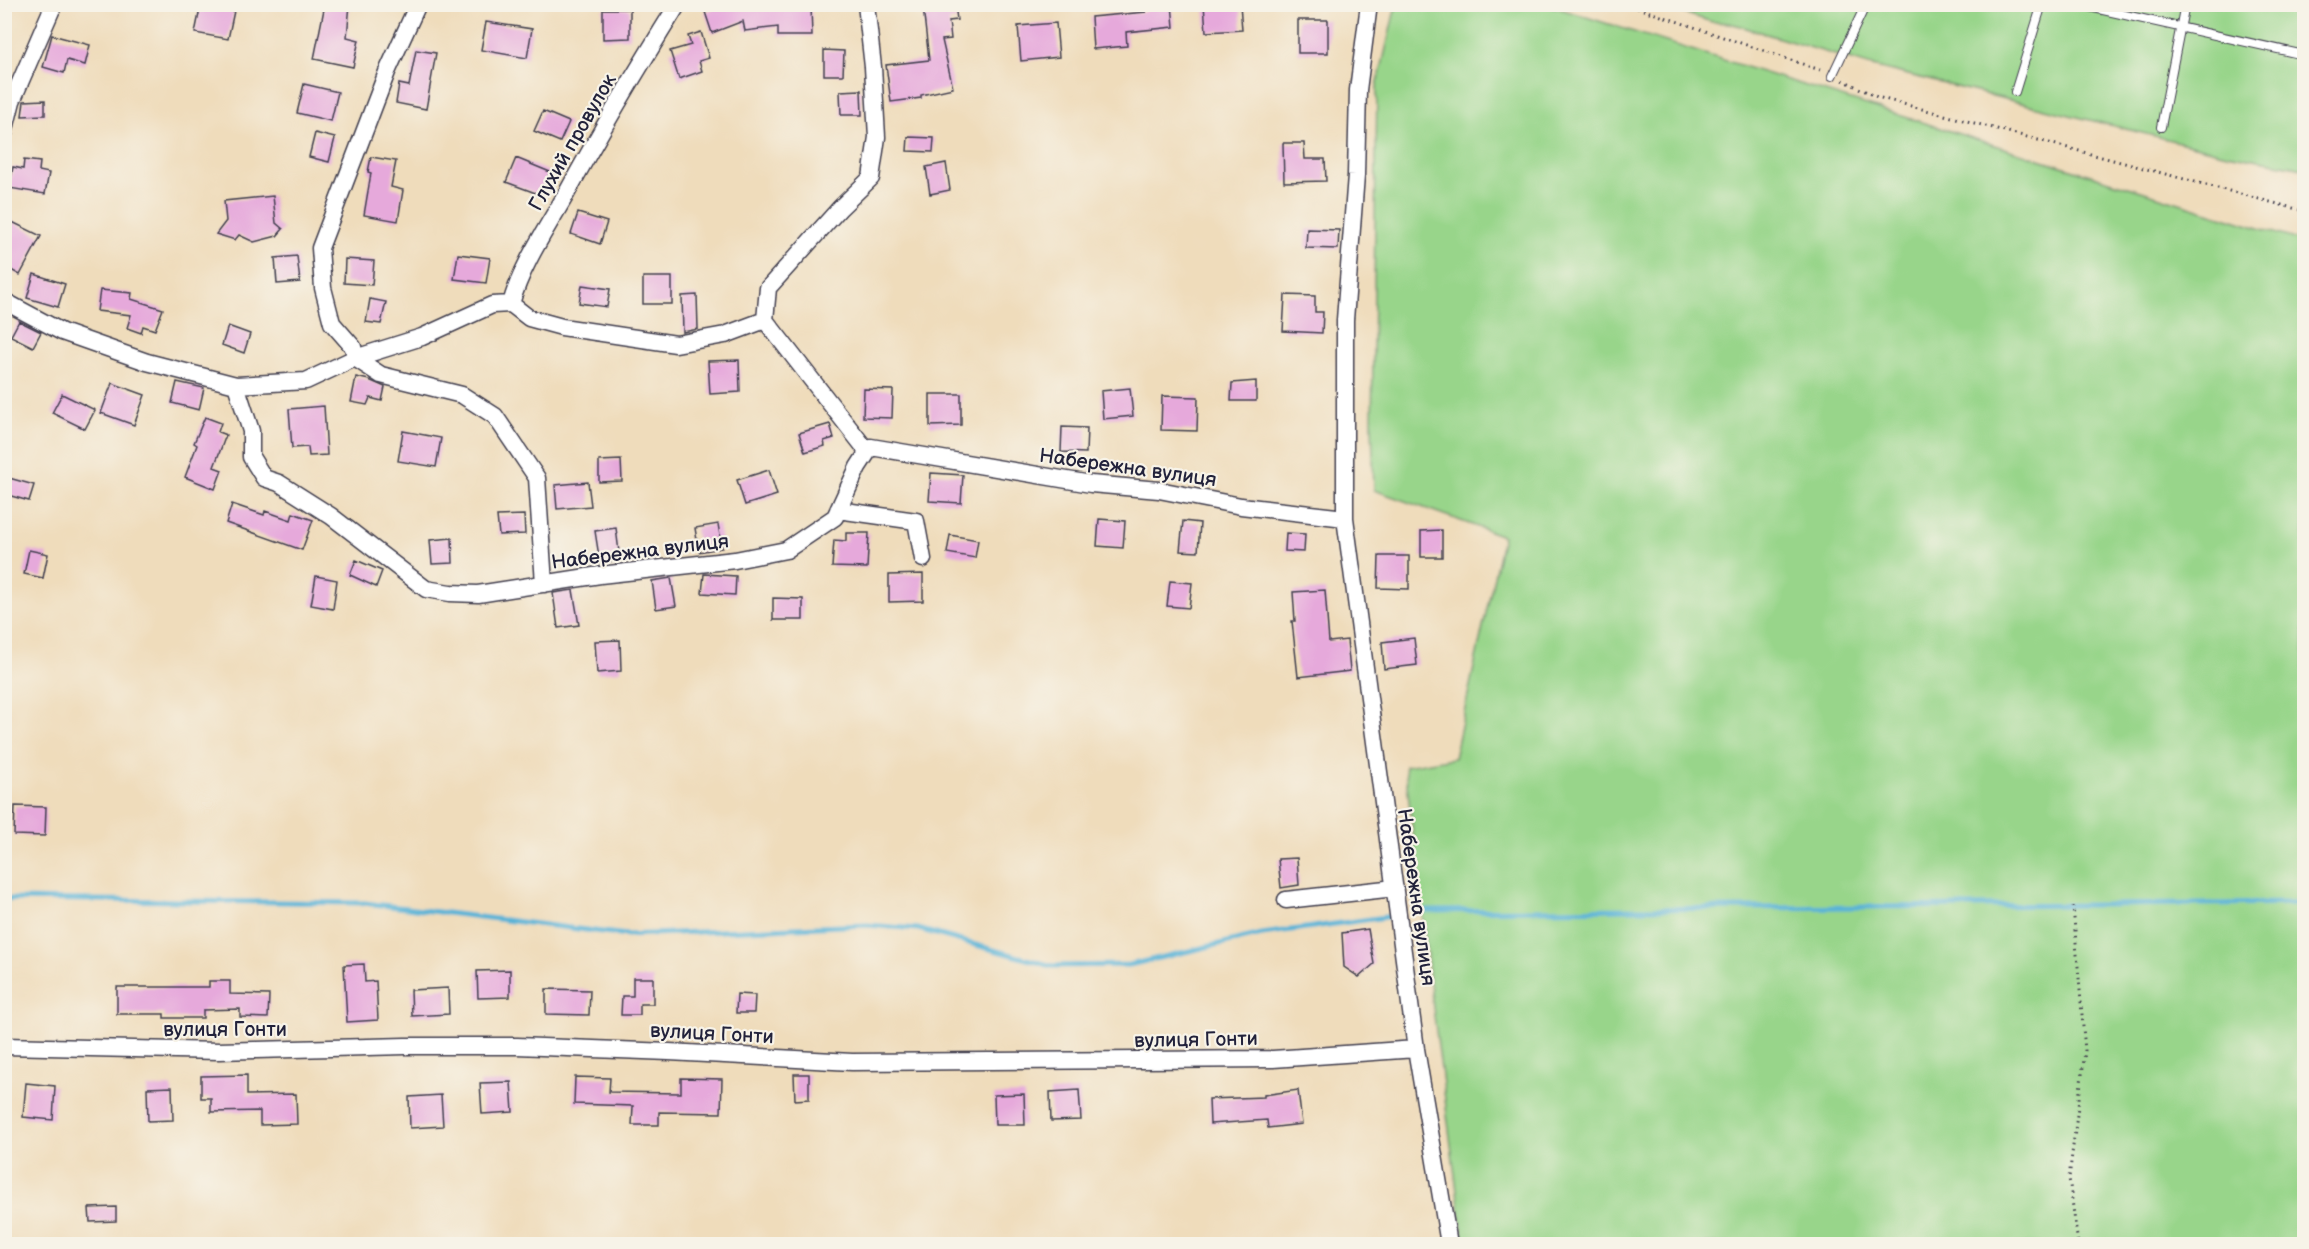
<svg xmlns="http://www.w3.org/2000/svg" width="2309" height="1249" font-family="'Balsamiq Sans',sans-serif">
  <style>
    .green { fill: #98d58a; stroke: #5d7c62; stroke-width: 1.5 }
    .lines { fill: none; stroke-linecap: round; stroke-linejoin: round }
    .stream { stroke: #59b3d7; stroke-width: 5 }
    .building { fill: #e6a9db }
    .lane-casing { stroke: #413e4e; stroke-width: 10 }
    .street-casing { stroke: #413e4e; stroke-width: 19 }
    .path { stroke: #413e4e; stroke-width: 3; stroke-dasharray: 1.5 4.5; stroke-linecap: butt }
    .lane { stroke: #fff; stroke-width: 8 }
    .street { stroke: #fff; stroke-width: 16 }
    .labels { text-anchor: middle; stroke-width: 4.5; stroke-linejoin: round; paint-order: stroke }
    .street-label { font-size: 20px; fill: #22223b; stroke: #f7f3e8 }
  </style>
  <rect width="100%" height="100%" fill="#f7f3e8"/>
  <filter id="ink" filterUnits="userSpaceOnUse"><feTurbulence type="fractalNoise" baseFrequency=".0167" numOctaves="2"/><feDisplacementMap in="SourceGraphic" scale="12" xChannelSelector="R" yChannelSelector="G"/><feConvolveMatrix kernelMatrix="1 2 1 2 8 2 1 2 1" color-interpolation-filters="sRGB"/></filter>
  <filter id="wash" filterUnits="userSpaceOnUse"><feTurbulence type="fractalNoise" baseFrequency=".008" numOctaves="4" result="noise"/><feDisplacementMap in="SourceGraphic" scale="24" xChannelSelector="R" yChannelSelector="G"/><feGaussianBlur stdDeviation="1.35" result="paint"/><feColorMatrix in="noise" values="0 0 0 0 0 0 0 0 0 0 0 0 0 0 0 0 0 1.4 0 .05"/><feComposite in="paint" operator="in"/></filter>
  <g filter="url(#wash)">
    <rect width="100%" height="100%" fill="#efdcbb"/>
    <path class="green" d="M1396,5H1548L2304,242V1244H1464L1433,1008L1405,766L1454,758L1503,536L1374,490L1372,426L1377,87Z
      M1658,5H2304V168L2227,154L1868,65L1730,23L1712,22Z"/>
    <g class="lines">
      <path class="stream" d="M4,899L365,903L627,935L867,925L918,929L1052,966L1129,965L1262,934L1393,916
        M1426,911L2304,903"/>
    </g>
    <g id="blocks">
      <path class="building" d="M201,4H225L224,9L234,11L228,39L195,33Z
        M325,4H350L347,37L359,40L353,67L314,59Z
        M764,4H778L779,7L811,6L812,36H778V27L745,31L743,21L712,33L705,12L724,5L726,9Z
        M945,4H955L957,20L949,21L951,39L942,40L953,88L921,95V98L891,102L886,65L929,60L923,7Z
        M1145,4H1172L1174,27L1126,32L1127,46L1093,49L1091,17L1146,12Z
        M1204,4H1240L1242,30L1206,32Z
        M603,9H630V38L603,39Z
        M1298,20H1328V53H1298Z
        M486,22L532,29L527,58L481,50Z
        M1056,23L1059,57L1021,61L1018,26Z
        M701,32L709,58L699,61L702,71L679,79L670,51L691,45L688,36Z
        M52,35L90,45L85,65L67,60L64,73L43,67Z
        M416,50L436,53L426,109L396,103L399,84L409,86Z
        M824,50L844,51L843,75H824Z
        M304,84L338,92L331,121L297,113Z
        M861,90L862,115H841L840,91Z
        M45,100V115L22,116L24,101Z
        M543,111L569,122L560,142L534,131Z
        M315,133L335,138L329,162L309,157Z
        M908,137L934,138L933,152L907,151Z
        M1283,143H1304L1305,159H1325L1326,181L1284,182Z
        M371,157L396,161L391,187L403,190L398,221L364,215L371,173L368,172Z
        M516,158L550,172L541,195L506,182Z
        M24,160L40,162L39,171L49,173L45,194L9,188L13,167L23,169Z
        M946,163L950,190L930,194L926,167Z
        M273,196L276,223L283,229L277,236L254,242L239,235L235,240L216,234L226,221L224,201Z
        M578,213L607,222L600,244L571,234Z
        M4,218L41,236L20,275L4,266Z
        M1307,229L1339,230L1338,249L1306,248Z
        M458,254L490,258L486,283L454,279Z
        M297,256L300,282L277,284L275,258Z
        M345,259L374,261L372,285L344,283Z
        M34,274L65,284L58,307L27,298Z
        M643,277H672V304H643Z
        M582,285L610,289L607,307L579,303Z
        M100,290L132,293L131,299L163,309L155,330L143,326L141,333L127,328L131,315L97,311Z
        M697,295L698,329L683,332L682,296Z
        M1285,295L1315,296V312H1323L1322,333L1283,331Z
        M370,299L386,302L381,324L366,322Z
        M19,321L41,332L33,347L11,336Z
        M228,326L250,334L244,353L222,345Z
        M739,360L740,392L710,394L708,361Z
        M356,377L369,380L385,387L382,401L370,398L367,405L351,402Z
        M1256,381V401H1231L1232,383Z
        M177,382L204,388L199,410L172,403Z
        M112,383L145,395L134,425L101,413Z
        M1130,388L1133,416L1103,419L1101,391Z
        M864,389L893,390L892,418L863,417Z
        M62,394L95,410L85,429L52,413Z
        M930,394H961V425L930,426Z
        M1162,396L1198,397L1197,431L1161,430Z
        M324,406L327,455L309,456L308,447L292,448L289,409Z
        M205,417L221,423L218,432L226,435L214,467L222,470L215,489L185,477L197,445L194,443Z
        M830,424L834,438L824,441L825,446L805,452L799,433Z
        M1062,427L1087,428L1086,453L1061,452Z
        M403,431L441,438L436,467L398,461Z
        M621,460L622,481L599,482V461Z
        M769,470L777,495L745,505L737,480Z
        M931,473L963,475L961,503L929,501Z
        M9,478L34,485L29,501L4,494Z
        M588,482L591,506L557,509L555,485Z
        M232,504L264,515L265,511L291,520L293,513L313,520L302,550L226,523Z
        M524,515L525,534L499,535L497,516Z
        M1099,519L1125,521L1123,548L1097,546Z
        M1183,521L1200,523L1198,552L1180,551Z
        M718,524L722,548L699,552L695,528Z
        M616,528L620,560L600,563L595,531Z
        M1442,530V557H1421V531Z
        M846,533H869L867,568L832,567L834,540L846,541Z
        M1286,533L1305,534L1304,552L1285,551Z
        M950,535L978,540L975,558L947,553Z
        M452,538L453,563L432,564L430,540Z
        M29,550L48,554L43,578L24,574Z
        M1379,556H1409V589L1378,588Z
        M356,560L382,571L376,587L350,575Z
        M704,574L736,576L735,595L702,593Z
        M923,574V601L889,602V575Z
        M316,576L337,580L333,609L311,605Z
        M671,578L676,606L656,609L652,581Z
        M1170,581L1192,583L1189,608L1167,606Z
        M573,590L579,625L558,628L553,593Z
        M1325,590L1329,642L1347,640L1350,671L1298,677L1292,621H1295L1293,592Z
        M773,598L803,599V620H773Z
        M1414,638L1417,665L1384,669L1382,642Z
        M620,640L621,671L597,673L595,641Z
        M15,806L46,807L45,836L14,835Z
        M1297,858L1299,885L1281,888L1278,859Z
        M1368,929L1374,964L1359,977L1344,967L1342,933Z
        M364,964L365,982L376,981L378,1020L347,1022L344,965Z
        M510,970V997L478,998L477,971Z
        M633,978H653V1004H640V1015H621L622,996H633Z
        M209,981H230V994L269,995L268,1018L240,1017V1009L203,1010V1018H164V1014H117V987H209Z
        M448,988L449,1014L412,1016L411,990Z
        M546,989L590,990L589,1015L546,1014Z
        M737,994L755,995L754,1013H736Z
        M794,1074H809V1099L795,1100Z
        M247,1075V1095L296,1094L297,1124L260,1125V1111L211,1112V1098H201V1076Z
        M575,1077L610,1078L609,1092L681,1093V1078L722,1079L721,1113L659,1112V1125H632L633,1106L574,1104Z
        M511,1082L513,1112L482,1114L480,1083Z
        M26,1083L55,1086L53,1120L23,1117Z
        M172,1087L173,1120L148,1121L147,1088Z
        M1079,1090L1081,1120L1051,1121L1050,1092Z
        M1298,1090L1302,1124L1268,1128L1267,1120L1210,1124L1209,1099L1264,1097V1095Z
        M1024,1094L1025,1125H995L994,1095Z
        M441,1095L443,1126L410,1128L409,1097Z
        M116,1207V1221L90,1222L89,1208Z"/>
    </g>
  </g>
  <g filter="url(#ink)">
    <use href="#blocks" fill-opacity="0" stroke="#413e4e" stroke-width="1.5"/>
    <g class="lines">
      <defs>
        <path id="lane" d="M2076,4L2304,55
          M1832,76L1866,4
          M2015,92L2042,4
          M2161,127L2185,4"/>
        <path id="street" d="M418,4L387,72L320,248L323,288L332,323L353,347L355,358L381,375L462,395L495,416L537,478L544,584
          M1369,4L1358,90L1356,175L1345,320V518L1416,1049L1449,1244
          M4,133L12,101L54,4
          M4,301L62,332L147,362L236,385L306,381L355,358L422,337L492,305L511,304C521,267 545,231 564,198C600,132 638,68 678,4
          M511,304L529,318L562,327L676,344L725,335L765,320L868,452
          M765,320L768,288L840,208L871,178L877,137L873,67L866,4
          M236,385L251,431V457L264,478L279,483L331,516L426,589L450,593L478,594L600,575L735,560L786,550L835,517L858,467L871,447L1091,484L1159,490L1241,506L1345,518
          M838,510L916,521L923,559
          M1286,900L1395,888
          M4,1046L219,1051L405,1046H517L669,1052L852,1062L1273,1059L1416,1049"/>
      </defs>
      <use href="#lane" class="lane-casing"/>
      <use href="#street" class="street-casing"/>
      <path class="path" d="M1626,4L1820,70
        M1843,80L1877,97L2304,211
        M2073,906L2085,1051L2069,1178L2078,1244"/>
      <use href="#lane" class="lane"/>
      <use href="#street" class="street"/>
    </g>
  </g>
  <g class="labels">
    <g class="street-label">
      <text transform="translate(572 142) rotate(-60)" y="7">Глухий провулок</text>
      <text transform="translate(1128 467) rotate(8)" y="7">Набережна вулиця</text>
      <text transform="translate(640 551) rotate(-7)" y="7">Набережна вулиця</text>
      <text transform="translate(1417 897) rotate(82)" y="7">Набережна вулиця</text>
      <text x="225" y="1036">вулиця Гонти</text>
      <text transform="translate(712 1033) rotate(3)" y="7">вулиця Гонти</text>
      <text transform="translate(1196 1039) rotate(-1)" y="7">вулиця Гонти</text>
    </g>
  </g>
  <rect width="2309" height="1249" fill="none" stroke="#f7f3e8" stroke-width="24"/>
</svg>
